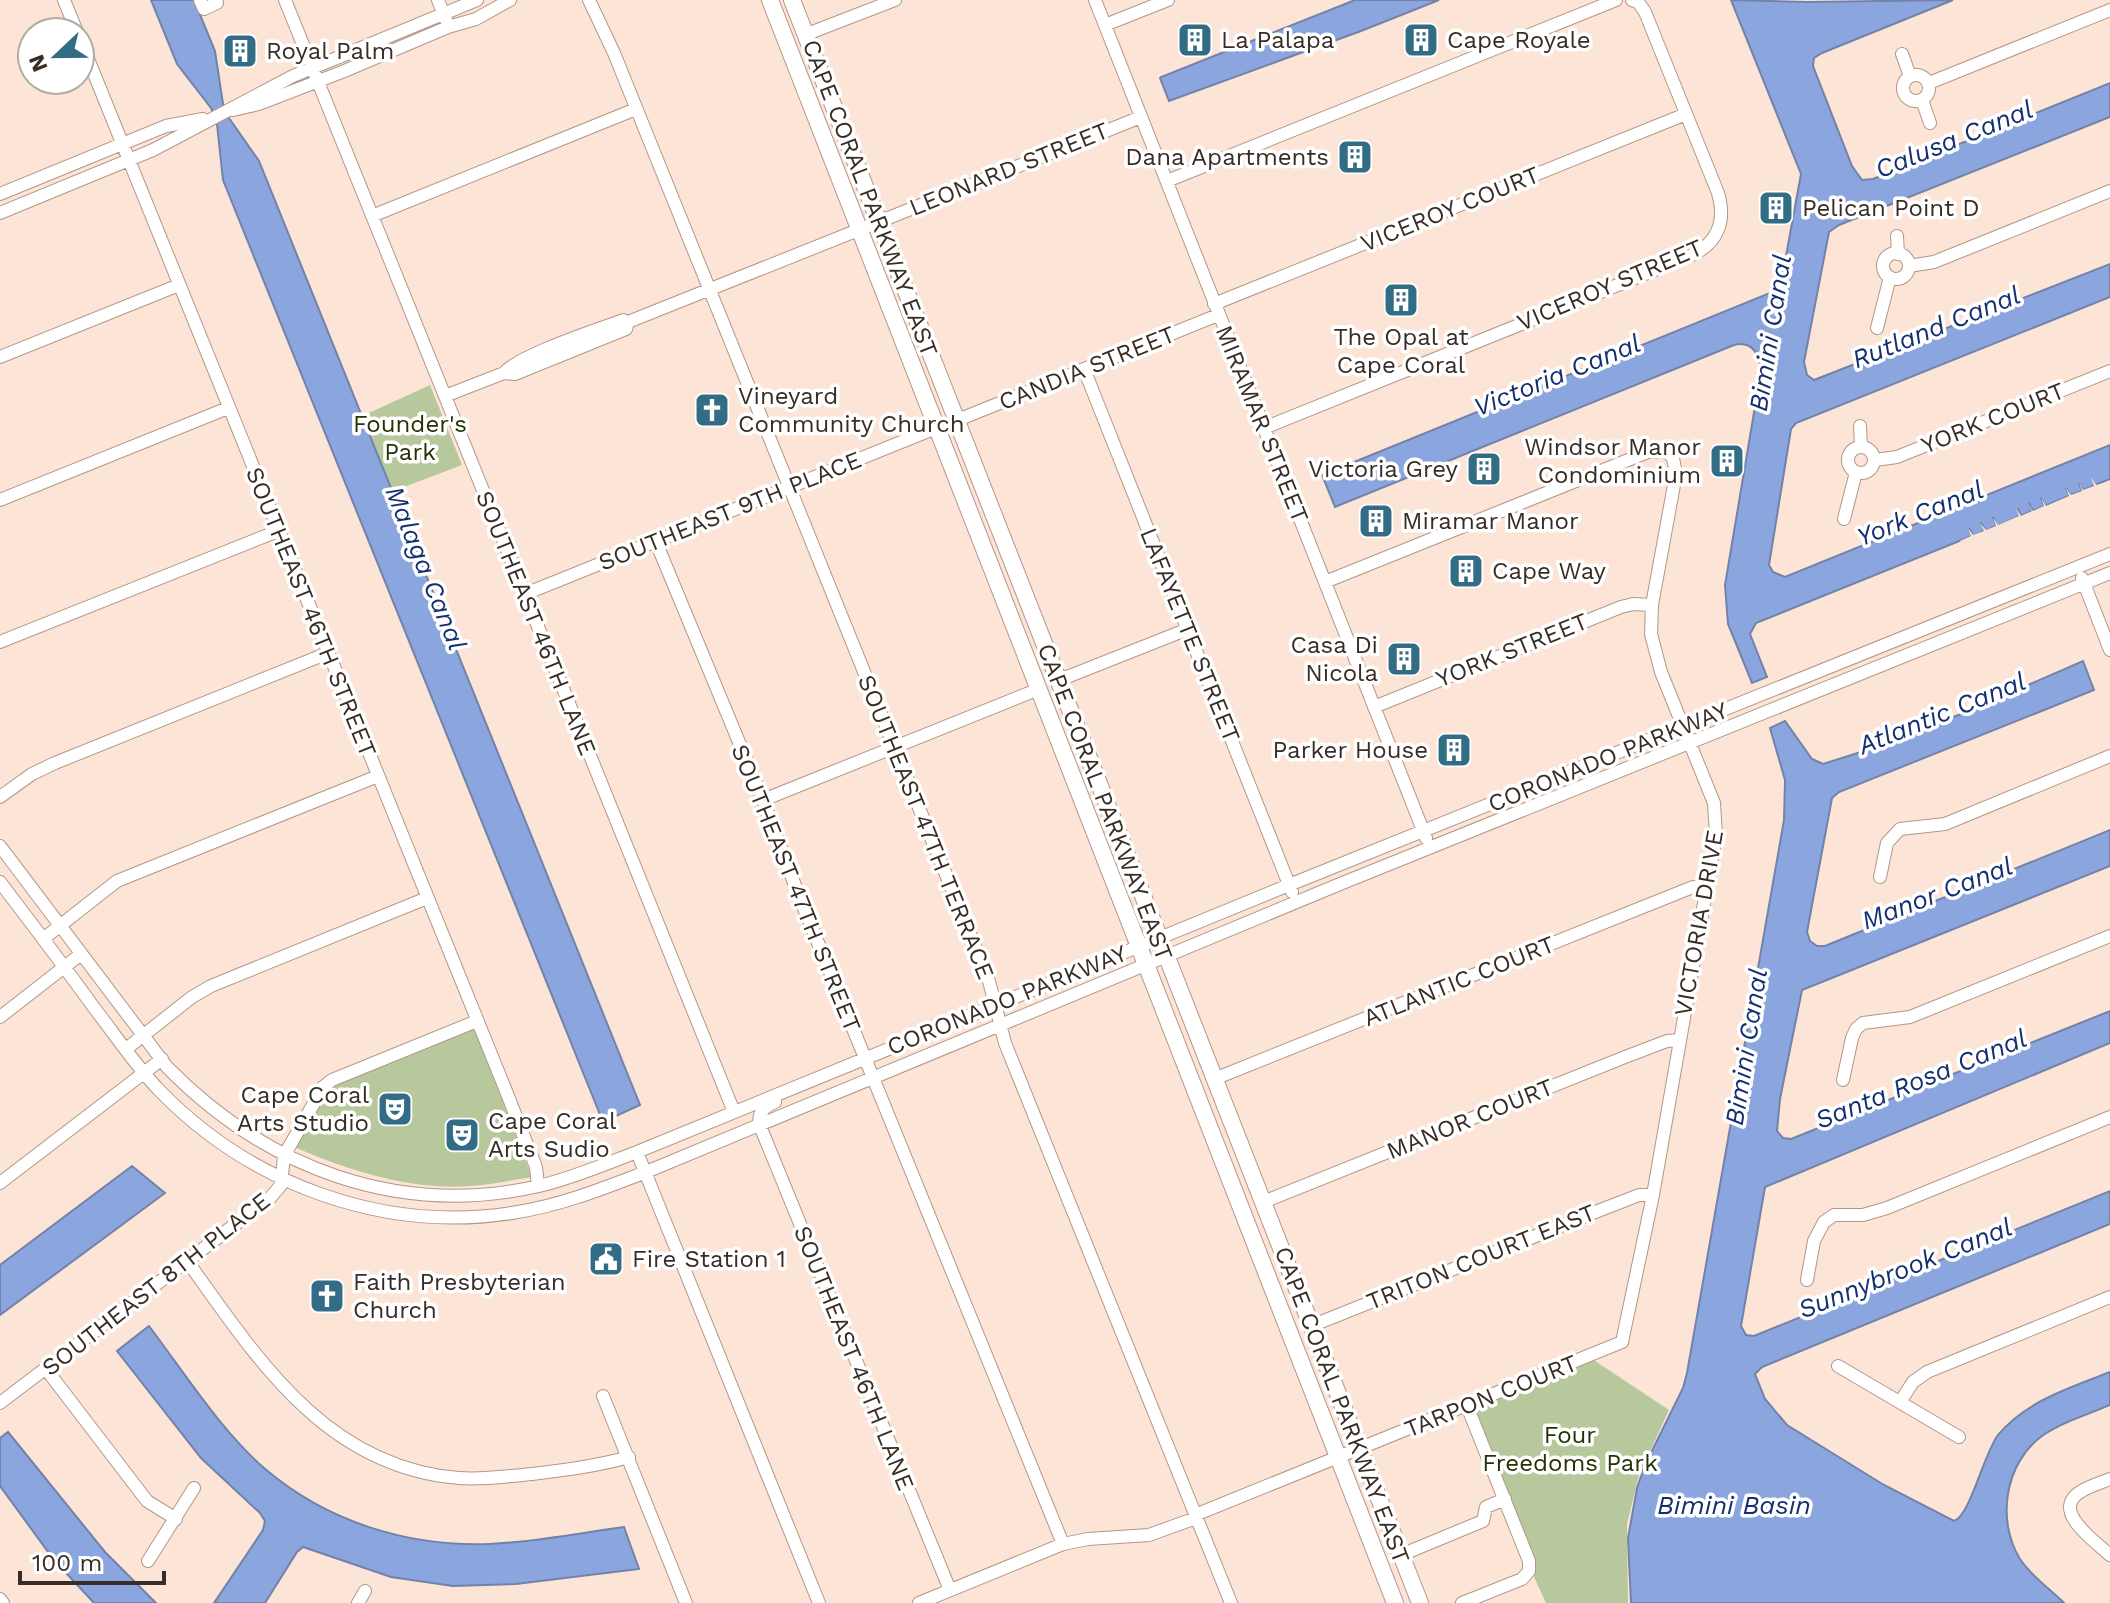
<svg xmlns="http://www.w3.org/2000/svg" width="2110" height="1603" font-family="'Work Sans',sans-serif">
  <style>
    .green { fill: #b7c89d }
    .water { fill: #8ba6df; stroke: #7282a8; stroke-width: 2 }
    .pier { fill: #fce5d7 }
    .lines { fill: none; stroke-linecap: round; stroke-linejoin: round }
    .minor-casing { stroke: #b29788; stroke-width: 14 }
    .major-casing { stroke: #b29788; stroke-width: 18 }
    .minor { stroke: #fff; stroke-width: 12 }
    .major { stroke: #fff; stroke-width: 16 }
    .labels { text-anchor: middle; stroke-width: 7; stroke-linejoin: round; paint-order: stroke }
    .poi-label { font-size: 24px; fill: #382d26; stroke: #fff; text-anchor: start }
    .street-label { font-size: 24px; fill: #382d26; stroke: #fff }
    .park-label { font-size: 24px; fill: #253303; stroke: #fff }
    .water-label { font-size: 26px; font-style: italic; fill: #142f71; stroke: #fff }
  </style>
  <rect width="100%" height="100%" fill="#fce5d7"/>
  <path class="green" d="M430,385L462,465L391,492L360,417Z
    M472,1023L532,1177C512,1180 491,1185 470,1186C411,1191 343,1169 290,1145L323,1087Z
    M1592,1359L1669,1410L1639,1475L1627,1524L1628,1603H1546L1534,1577L1535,1560L1475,1408Z"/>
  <path class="water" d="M151,0H194L215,51L223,104L229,118L259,161L640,1105L603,1122L223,180L217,124L211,108L177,64Z
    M1355,0H1439L1361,31L1169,101L1160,78L1161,77Z
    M1731,0L1807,2L1953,0L1822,53L1814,58L1813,66L1852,166L1862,180L1873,179L2110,83V117L1839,225L1829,232L1804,362L1807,375L1814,380L2110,264V297L1796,423L1791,429L1769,565L1773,572L1785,577L2110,445V479L2083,490L2079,483L2082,491L2071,495L2066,488L2069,496L2045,506L2041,498L2044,506L2033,511L2029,503L2032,511L2021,516L2018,508L2020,516L1997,526L1993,517L1996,526L1985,531L1981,522L1984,531L1973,536L1969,528L1972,536L1756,623L1750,634L1767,677L1752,683L1728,624L1725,585L1761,371C1760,356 1753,340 1734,345L1335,507L1322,475L1780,289L1801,174Z
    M2083,661L2094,690L1839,792L1832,798L1807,932L1810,941L1817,946H1825L2110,830V866L1802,990L1780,1099L1777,1131L1783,1138L1791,1139L2110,1011V1043L1765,1187L1741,1326L1746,1335L1754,1336L2110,1191V1224L1762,1367L1755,1374L1765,1399L1787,1425L1884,1485L1954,1521C1970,1516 1984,1453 1998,1435C2026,1401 2070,1388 2110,1372V1405C2087,1415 2062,1422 2042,1436C2005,1463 1996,1520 2020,1559C2031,1576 2050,1589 2064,1603H1631L1628,1538L1637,1488L1645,1465L1683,1388L1687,1373L1784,820L1785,780L1770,728L1785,721L1812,759L1823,764L1880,746L1966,712Z
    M132,1166L165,1193L0,1315V1265Z
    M149,1326C183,1371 222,1432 264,1468C327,1522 408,1547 490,1544C535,1542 580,1533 624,1527L639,1569L516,1584L453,1586L391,1577L303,1547L297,1552L265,1603H214L263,1530L265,1521L260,1513L201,1458L117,1351Z
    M8,1432L105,1552L156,1603H94L54,1560L0,1486V1438Z"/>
  <path class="pier" d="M2091,477L2096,485L2108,482L1961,543L1960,541L1971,536L1968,528L1973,535L1984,531L1980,523L1986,530L1996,526L1993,518L1998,525L2019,516L2016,508L2021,516L2032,511L2028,503L2033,511L2044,506L2041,498L2046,506L2069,496L2066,488L2071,495L2082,491L2079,482L2083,490L2094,486Z"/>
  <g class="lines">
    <defs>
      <path id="minor" d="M64,0L77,32
        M200,0L204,9L217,3L216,0
        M285,0L734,1112
        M438,0L446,20
        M589,0L614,53L989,981L1005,1043L1231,1603
        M1095,0L1426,838
        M1105,25L1168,0
        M807,34L895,0
        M80,39L504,1086L536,1167L538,1186
        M1902,54L1910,76
        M1903 88a13 13 0 1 1 26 0a13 13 0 1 1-26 0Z
        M1929,83L2110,10
        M1922,100L1930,123
        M233,110L259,104L342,72L448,27L476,19L510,0
        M1167,181L1616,0
        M0,194L166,126L203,119
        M0,213L153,150L293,76L477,0
        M372,216L636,109
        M1897,236L1898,254
        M1883 266a13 13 0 1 1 26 0a13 13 0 1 1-26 0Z
        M1909,266L1934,262L2110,191
        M1214,304L1686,114
        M1877,328L1890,277
        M0,357L179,285
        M1084,369L1292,892
        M504,373C519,355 597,330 623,320L628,322L1141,117
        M445,396L504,373L515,374L626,329L628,322
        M955,418L965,417L1218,315
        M1860,426L1861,446
        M1264,428L1692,255C1719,242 1726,220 1718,193L1645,12L1638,2L1632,0
        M1848 460a13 13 0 1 1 26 0a13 13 0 1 1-26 0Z
        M1875,460L1897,457L2110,371
        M0,500L228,408
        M1844,519L1856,472
        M656,542L763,800L799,896L1063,1544
        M2082,578L2110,650
        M525,594L936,428
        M0,642L278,531
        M1057,678L1067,677L1188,629
        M1374,707L1621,607L1633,604L1652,605
        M0,797L32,774L55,763L328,653
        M763,800L1039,689
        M0,846L167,1067C266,1168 398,1218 539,1186C573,1178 605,1164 637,1152L1289,885L2110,554
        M1880,877L1887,843L1900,829L1945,824L2110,756
        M0,882C32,924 64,966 95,1009C116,1036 135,1065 159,1090C250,1184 382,1233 512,1213C559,1206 602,1189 646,1172L1340,884L2110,573
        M43,939L117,881L378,776
        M0,1017L81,954
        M126,1049L192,997L211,986L427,898
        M1214,1079L1643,907L1693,887H1705
        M1843,1080L1852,1038L1856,1029L1863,1023L1910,1017L2110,936
        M775,1102C764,1106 757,1114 760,1126L950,1590
        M637,1152L819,1603
        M0,1183L162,1059
        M1263,1202L1625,1057L1667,1041L1679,1040
        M188,1262C258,1360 327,1468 459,1478C484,1480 508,1476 532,1474C565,1470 597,1466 629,1457
        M1807,1280L1814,1241L1824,1222L1834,1215H1863L1887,1208L2110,1117
        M1311,1326L1603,1209L1639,1195H1653
        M1838,1366L1959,1437
        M46,1369L147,1501L176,1519
        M603,1396L686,1603
        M1900,1402L1913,1382L1927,1372L2110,1297
        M0,1403L270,1198L281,1185L284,1156L323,1087L332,1080L477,1021
        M2110,1479C2100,1483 2089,1486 2080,1492C2050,1511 2096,1542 2110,1555
        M1195,1515L1622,1342L1653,1195L1716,835L1714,803L1661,672L1651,634L1652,605L1676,474L1673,458L1666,451L1648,452L1325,582
        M1401,1555L1483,1521L1486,1507L1505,1499
        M148,1561L194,1488
        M0,1599L3,1603
        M358,1603L365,1591
        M919,1603L1063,1544L1088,1539L1149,1535L1196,1518
        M1462,1603L1522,1579L1529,1571V1561L1467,1406"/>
      <path id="major" d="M770,0L1395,1603
        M792,0L1420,1603"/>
    </defs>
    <use href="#minor" class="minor-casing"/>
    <use href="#major" class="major-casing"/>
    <use href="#minor" class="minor"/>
    <use href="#major" class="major"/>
  </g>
  <defs>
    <symbol id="building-square" viewBox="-11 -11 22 22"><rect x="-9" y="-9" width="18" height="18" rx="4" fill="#326c85" stroke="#fff"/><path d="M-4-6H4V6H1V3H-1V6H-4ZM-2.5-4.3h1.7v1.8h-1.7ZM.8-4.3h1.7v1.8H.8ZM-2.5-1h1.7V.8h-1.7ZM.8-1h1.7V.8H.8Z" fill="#fff"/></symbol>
    <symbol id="church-square" viewBox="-11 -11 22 22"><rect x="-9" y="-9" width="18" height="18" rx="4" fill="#326c85" stroke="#fff"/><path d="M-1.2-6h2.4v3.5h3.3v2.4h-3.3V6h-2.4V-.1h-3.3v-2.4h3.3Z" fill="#fff"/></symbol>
    <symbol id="theatre-square" viewBox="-11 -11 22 22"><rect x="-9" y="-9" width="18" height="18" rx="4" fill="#326c85" stroke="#fff"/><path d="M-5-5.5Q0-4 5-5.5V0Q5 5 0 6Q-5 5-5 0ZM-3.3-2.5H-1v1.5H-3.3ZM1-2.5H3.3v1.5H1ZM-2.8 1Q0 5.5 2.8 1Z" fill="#fff"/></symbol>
    <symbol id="civic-square" viewBox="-11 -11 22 22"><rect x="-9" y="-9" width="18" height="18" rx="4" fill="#326c85" stroke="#fff"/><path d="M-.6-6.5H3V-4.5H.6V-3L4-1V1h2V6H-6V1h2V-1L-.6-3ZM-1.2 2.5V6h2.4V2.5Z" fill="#fff"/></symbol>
  </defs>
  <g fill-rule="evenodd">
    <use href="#building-square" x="1175" y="20" width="40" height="40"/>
    <use href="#building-square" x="1401" y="20" width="40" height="40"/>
    <use href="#building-square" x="220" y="31" width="40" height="40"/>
    <use href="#building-square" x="1335" y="137" width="40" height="40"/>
    <use href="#building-square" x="1756" y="188" width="40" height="40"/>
    <use href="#building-square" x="1381" y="280" width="40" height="40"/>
    <use href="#church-square" x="692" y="390" width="40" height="40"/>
    <use href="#building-square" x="1707" y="441" width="40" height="40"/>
    <use href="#building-square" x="1464" y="449" width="40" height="40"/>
    <use href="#building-square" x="1356" y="501" width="40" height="40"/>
    <use href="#building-square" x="1446" y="551" width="40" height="40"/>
    <use href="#building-square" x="1384" y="639" width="40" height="40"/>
    <use href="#building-square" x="1434" y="730" width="40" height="40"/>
    <use href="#theatre-square" x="375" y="1089" width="40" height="40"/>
    <use href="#theatre-square" x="442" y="1115" width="40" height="40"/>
    <use href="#civic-square" x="586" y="1239" width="40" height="40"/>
    <use href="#church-square" x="307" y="1276" width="40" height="40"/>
  </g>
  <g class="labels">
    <g class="poi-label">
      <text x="1221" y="48">La Palapa</text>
      <text x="1447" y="48">Cape Royale</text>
      <text x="266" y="59">Royal Palm</text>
      <text x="1329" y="165" text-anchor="end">Dana Apartments</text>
      <text x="1802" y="216">Pelican Point D</text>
      <text x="1401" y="345" text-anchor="middle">The Opal at<tspan x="1401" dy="28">Cape Coral</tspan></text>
      <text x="738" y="404">Vineyard<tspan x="738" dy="28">Community Church</tspan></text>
      <text x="1701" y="455" text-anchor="end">Windsor Manor<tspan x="1701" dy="28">Condominium</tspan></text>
      <text x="1458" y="477" text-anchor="end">Victoria Grey</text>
      <text x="1402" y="529">Miramar Manor</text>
      <text x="1492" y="579">Cape Way</text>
      <text x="1378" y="653" text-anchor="end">Casa Di<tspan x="1378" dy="28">Nicola</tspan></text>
      <text x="1428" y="758" text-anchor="end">Parker House</text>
      <text x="369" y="1103" text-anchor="end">Cape Coral<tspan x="369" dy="28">Arts Studio</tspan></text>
      <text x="488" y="1129">Cape Coral<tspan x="488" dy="28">Arts Sudio</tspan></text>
      <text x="632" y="1267">Fire Station 1</text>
      <text x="353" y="1290">Faith Presbyterian<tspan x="353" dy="28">Church</tspan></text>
    </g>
    <g class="street-label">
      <text transform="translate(1009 169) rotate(-22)" y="8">LEONARD STREET</text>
      <text transform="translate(870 198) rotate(69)" y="8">CAPE CORAL PARKWAY EAST</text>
      <text transform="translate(1450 209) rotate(-22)" y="8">VICEROY COURT</text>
      <text transform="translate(1610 285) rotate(-23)" y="8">VICEROY STREET</text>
      <text transform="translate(1087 368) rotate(-22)" y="8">CANDIA STREET</text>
      <text transform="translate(1993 418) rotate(-22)" y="8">YORK COURT</text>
      <text transform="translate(1262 424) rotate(68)" y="8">MIRAMAR STREET</text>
      <text transform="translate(730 511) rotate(-22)" y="8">SOUTHEAST 9TH PLACE</text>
      <text transform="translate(311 612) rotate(68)" y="8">SOUTHEAST 46TH STREET</text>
      <text transform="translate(536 623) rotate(68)" y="8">SOUTHEAST 46TH LANE</text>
      <text transform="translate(1190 635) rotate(68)" y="8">LAFAYETTE STREET</text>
      <text transform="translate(1512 650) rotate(-22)" y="8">YORK STREET</text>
      <text transform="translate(1608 757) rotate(-22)" y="8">CORONADO PARKWAY</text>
      <text transform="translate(1105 802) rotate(69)" y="8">CAPE CORAL PARKWAY EAST</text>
      <text transform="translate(926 827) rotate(68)" y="8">SOUTHEAST 47TH TERRACE</text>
      <text transform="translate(796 888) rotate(68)" y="8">SOUTHEAST 47TH STREET</text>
      <text transform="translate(1699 923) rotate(-80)" y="8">VICTORIA DRIVE</text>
      <text transform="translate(1459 981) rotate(-22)" y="8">ATLANTIC COURT</text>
      <text transform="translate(1007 1000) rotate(-22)" y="8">CORONADO PARKWAY</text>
      <text transform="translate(1470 1119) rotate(-22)" y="8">MANOR COURT</text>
      <text transform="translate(1481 1257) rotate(-22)" y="8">TRITON COURT EAST</text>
      <text transform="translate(156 1284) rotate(-38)" y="8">SOUTHEAST 8TH PLACE</text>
      <text transform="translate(854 1358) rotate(68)" y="8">SOUTHEAST 46TH LANE</text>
      <text transform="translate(1491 1396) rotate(-22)" y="8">TARPON COURT</text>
      <text transform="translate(1342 1405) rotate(69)" y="8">CAPE CORAL PARKWAY EAST</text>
    </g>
    <g class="park-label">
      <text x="410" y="432">Founder's<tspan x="410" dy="28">Park</tspan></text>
      <text x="1570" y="1443">Four<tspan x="1570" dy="28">Freedoms Park</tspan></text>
    </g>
    <g class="water-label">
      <text transform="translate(1954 139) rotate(-22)" y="9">Calusa Canal</text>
      <text transform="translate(1936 327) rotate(-22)" y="9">Rutland Canal</text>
      <text transform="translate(1770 333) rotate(-81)" y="9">Bimini Canal</text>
      <text transform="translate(1557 375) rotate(-22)" y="9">Victoria Canal</text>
      <text transform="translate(1920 513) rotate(-22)" y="9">York Canal</text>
      <text transform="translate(426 568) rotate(68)" y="9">Malaga Canal</text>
      <text transform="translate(1942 713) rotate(-22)" y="9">Atlantic Canal</text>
      <text transform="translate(1937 893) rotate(-21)" y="9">Manor Canal</text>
      <text transform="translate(1746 1047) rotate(-81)" y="9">Bimini Canal</text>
      <text transform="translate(1921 1079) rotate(-22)" y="9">Santa Rosa Canal</text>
      <text transform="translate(1905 1268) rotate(-22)" y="9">Sunnybrook Canal</text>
      <text x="1734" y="1514">Bimini Basin</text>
    </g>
  </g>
  <g transform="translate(56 56) rotate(248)"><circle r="38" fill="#ffffff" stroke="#afaba8" stroke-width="2"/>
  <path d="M0-6L14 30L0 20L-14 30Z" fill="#326c85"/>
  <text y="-12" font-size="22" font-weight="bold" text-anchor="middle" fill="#382d26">N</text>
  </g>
  <path d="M20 1571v12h144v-12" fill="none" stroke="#382d26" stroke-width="4"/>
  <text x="32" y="1571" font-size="24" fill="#382d26" stroke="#ffffff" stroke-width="6" paint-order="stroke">100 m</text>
</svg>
